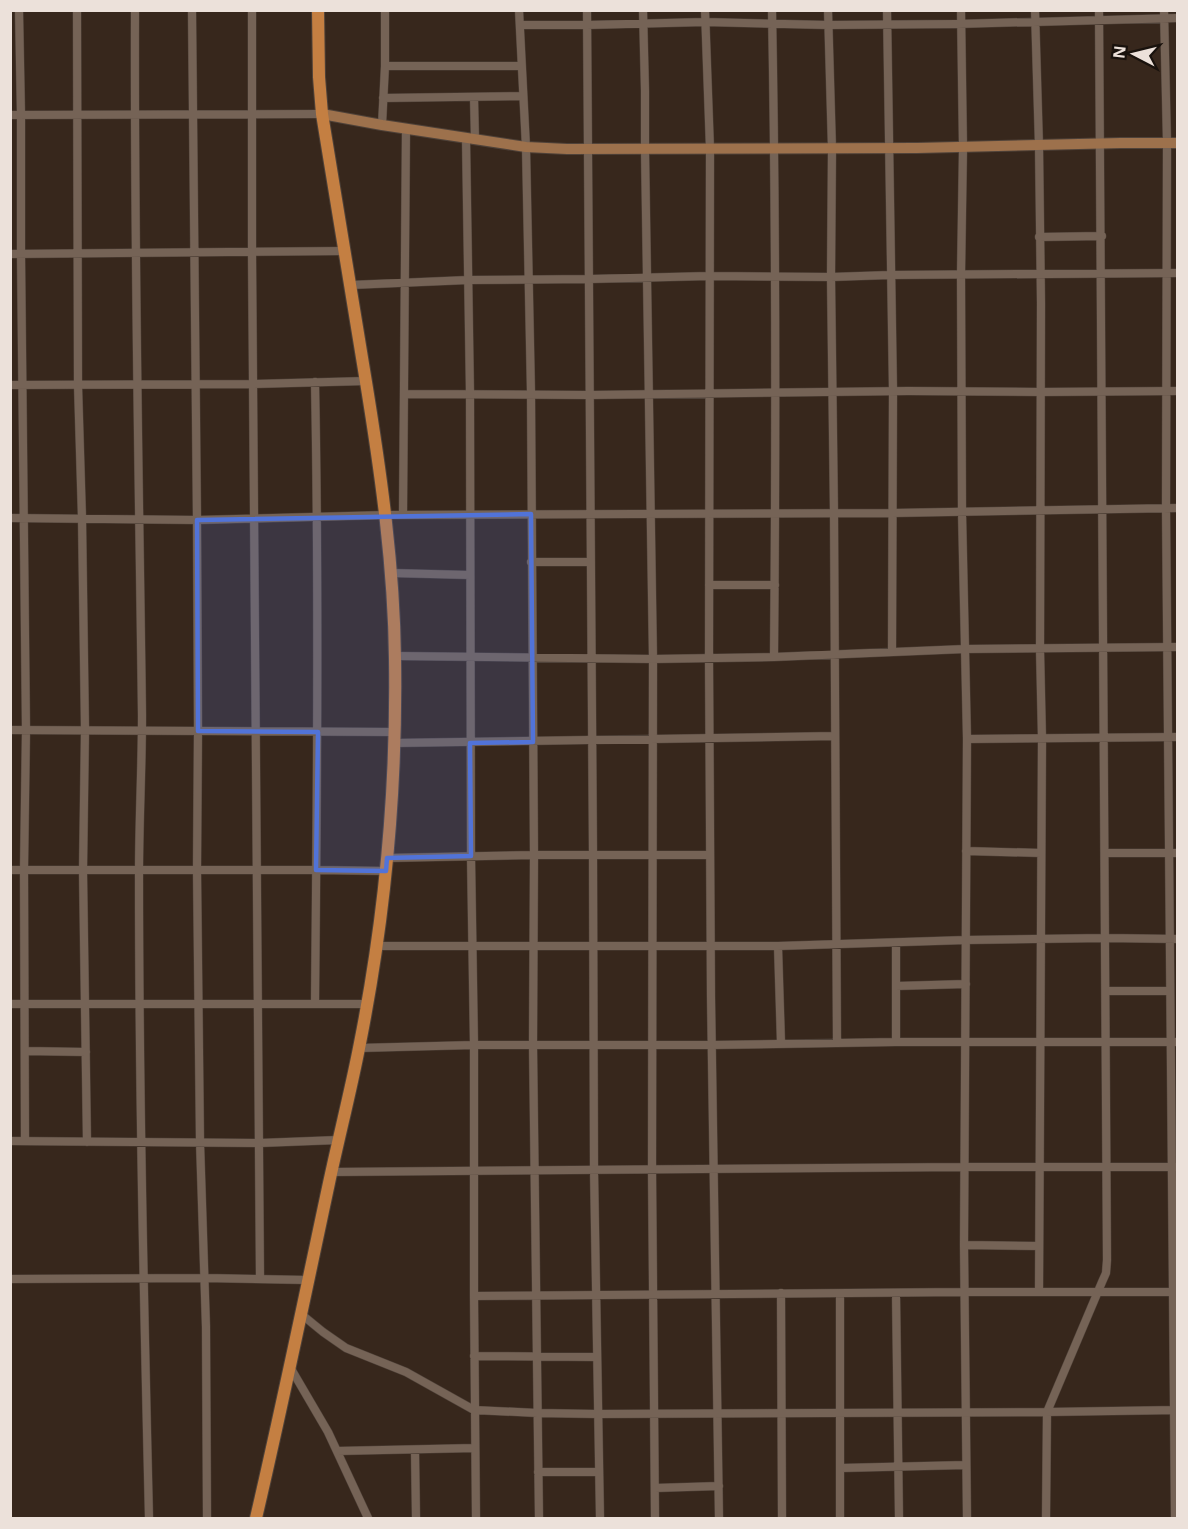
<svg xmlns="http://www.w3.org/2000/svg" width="1188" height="1529" font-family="'Noto Sans',sans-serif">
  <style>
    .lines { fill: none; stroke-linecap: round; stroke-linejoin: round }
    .street-casing { stroke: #4f4239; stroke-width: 9 }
    .secondary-casing { stroke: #4f4239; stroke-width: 12 }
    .primary-casing { stroke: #4f4239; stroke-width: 14 }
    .street { stroke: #756356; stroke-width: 8 }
    .secondary { stroke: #9d714c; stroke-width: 10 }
    .primary { stroke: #c47f42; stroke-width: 12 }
    .marked { fill: #5173d8; fill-opacity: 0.2; stroke: #5173d8; stroke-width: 4.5; stroke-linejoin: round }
  </style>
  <rect width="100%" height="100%" fill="#37271c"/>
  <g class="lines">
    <defs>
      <path id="street" d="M19,10L21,115V254L26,730L24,870L25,1141
        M77,10L78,385L82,518L85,730L83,871L87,1142
        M135,10C134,245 139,480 142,715C142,768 139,821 139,874C139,1089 144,1304 149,1518
        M192,10L197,520L198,731L197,870L200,1142L206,1327L207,1518
        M252,10V252L260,1279
        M519,10L526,147L531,393L534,855L533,1045L539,1518
        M587,10L593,855L594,1169L600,1518
        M643,10L645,91V150L653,659L652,1169L655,1518
        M705,10L710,149L709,658L711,997L719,1518
        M772,10C776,226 776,441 774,657
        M828,10L832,149L831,277L834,513L837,1043
        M887,10L893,391L892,652
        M961,10L963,148L961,275L962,512L967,739L964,1245L967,1518
        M1035,10L1039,146L1041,303L1040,649L1042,739L1039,1292
        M1164,10L1167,143L1166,508L1175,1518
        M520,25H587L705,22L828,25L957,24L1178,18
        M385,66H521
        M474,97L475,140
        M383,98L523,96
        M10,115L322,114
        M382,125L385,66V10
        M466,138L470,394L471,856L474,1045V1296L476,1518
        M1039,237L1102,236
        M10,254C122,253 234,252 346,251
        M351,285L468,280L590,279L709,276L831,277L890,275L1178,273
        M10,385L254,384L366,381
        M404,394L590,395L908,391L1040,392L1178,391
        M403,515L406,128
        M10,518L197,520L386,515L893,513L1178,508
        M531,562H591
        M391,573L470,575
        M709,585H775
        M395,656L653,659L774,657L965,649L1178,647
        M10,730L395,732
        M967,739L1178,737
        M394,743L835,736
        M966,851L1041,853
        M1105,853H1178
        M387,858L534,855H710
        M10,870H316L386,871
        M896,943V1042
        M377,946H778L966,940L1105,938L1178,939
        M778,946L781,1043
        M896,986L966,984
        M1106,991H1170
        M10,1004H367
        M315,1004C317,797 319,590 315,382
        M359,1048L474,1045H712L896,1042H1178
        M25,1051L86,1052
        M10,1141L260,1143L338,1140
        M331,1172L965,1167H1178
        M964,1245L1039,1246
        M10,1279L205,1278L308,1280
        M781,1293L782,1518
        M896,1293L899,1518
        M840,1294V1518
        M474,1296L964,1292H1177
        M301,1314L323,1332L346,1348L406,1372L474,1410L537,1413L597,1414L1047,1412L1178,1410
        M474,1356L597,1357
        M290,1367L328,1432L368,1518
        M415,1450L416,1518
        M337,1451L475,1448
        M841,1468L966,1465
        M538,1472H598
        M655,1488L719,1486
        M1046,1518L1047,1412L1102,1282L1106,1273L1107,1260C1104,844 1103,427 1099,10"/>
      <path id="secondary" d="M322,114L382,125L526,147L567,149L917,148L1121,143H1178"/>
      <path id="primary" d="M256,1518C282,1407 305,1295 329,1183C339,1136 351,1090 360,1043C385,917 397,788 395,659C394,566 381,474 366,382C352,292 337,203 322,114L319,77L318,10"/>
    </defs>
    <use href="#street" class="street-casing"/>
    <use href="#secondary" class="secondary-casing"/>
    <use href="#primary" class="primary-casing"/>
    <use href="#street" class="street"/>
    <use href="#secondary" class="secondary"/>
    <use href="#primary" class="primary"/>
  </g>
  <path class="marked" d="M531,514L533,742L470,743L471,856L387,858L386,871L316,870L318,732L198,731L197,520Z"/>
  <rect width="1188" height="1529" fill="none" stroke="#ece1da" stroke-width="24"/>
  <g transform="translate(1134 54) rotate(277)" stroke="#19120d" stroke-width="4.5" paint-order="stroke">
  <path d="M0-4.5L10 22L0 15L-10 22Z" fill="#ece1da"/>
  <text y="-9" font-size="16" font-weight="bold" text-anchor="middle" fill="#ece1da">N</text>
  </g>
</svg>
